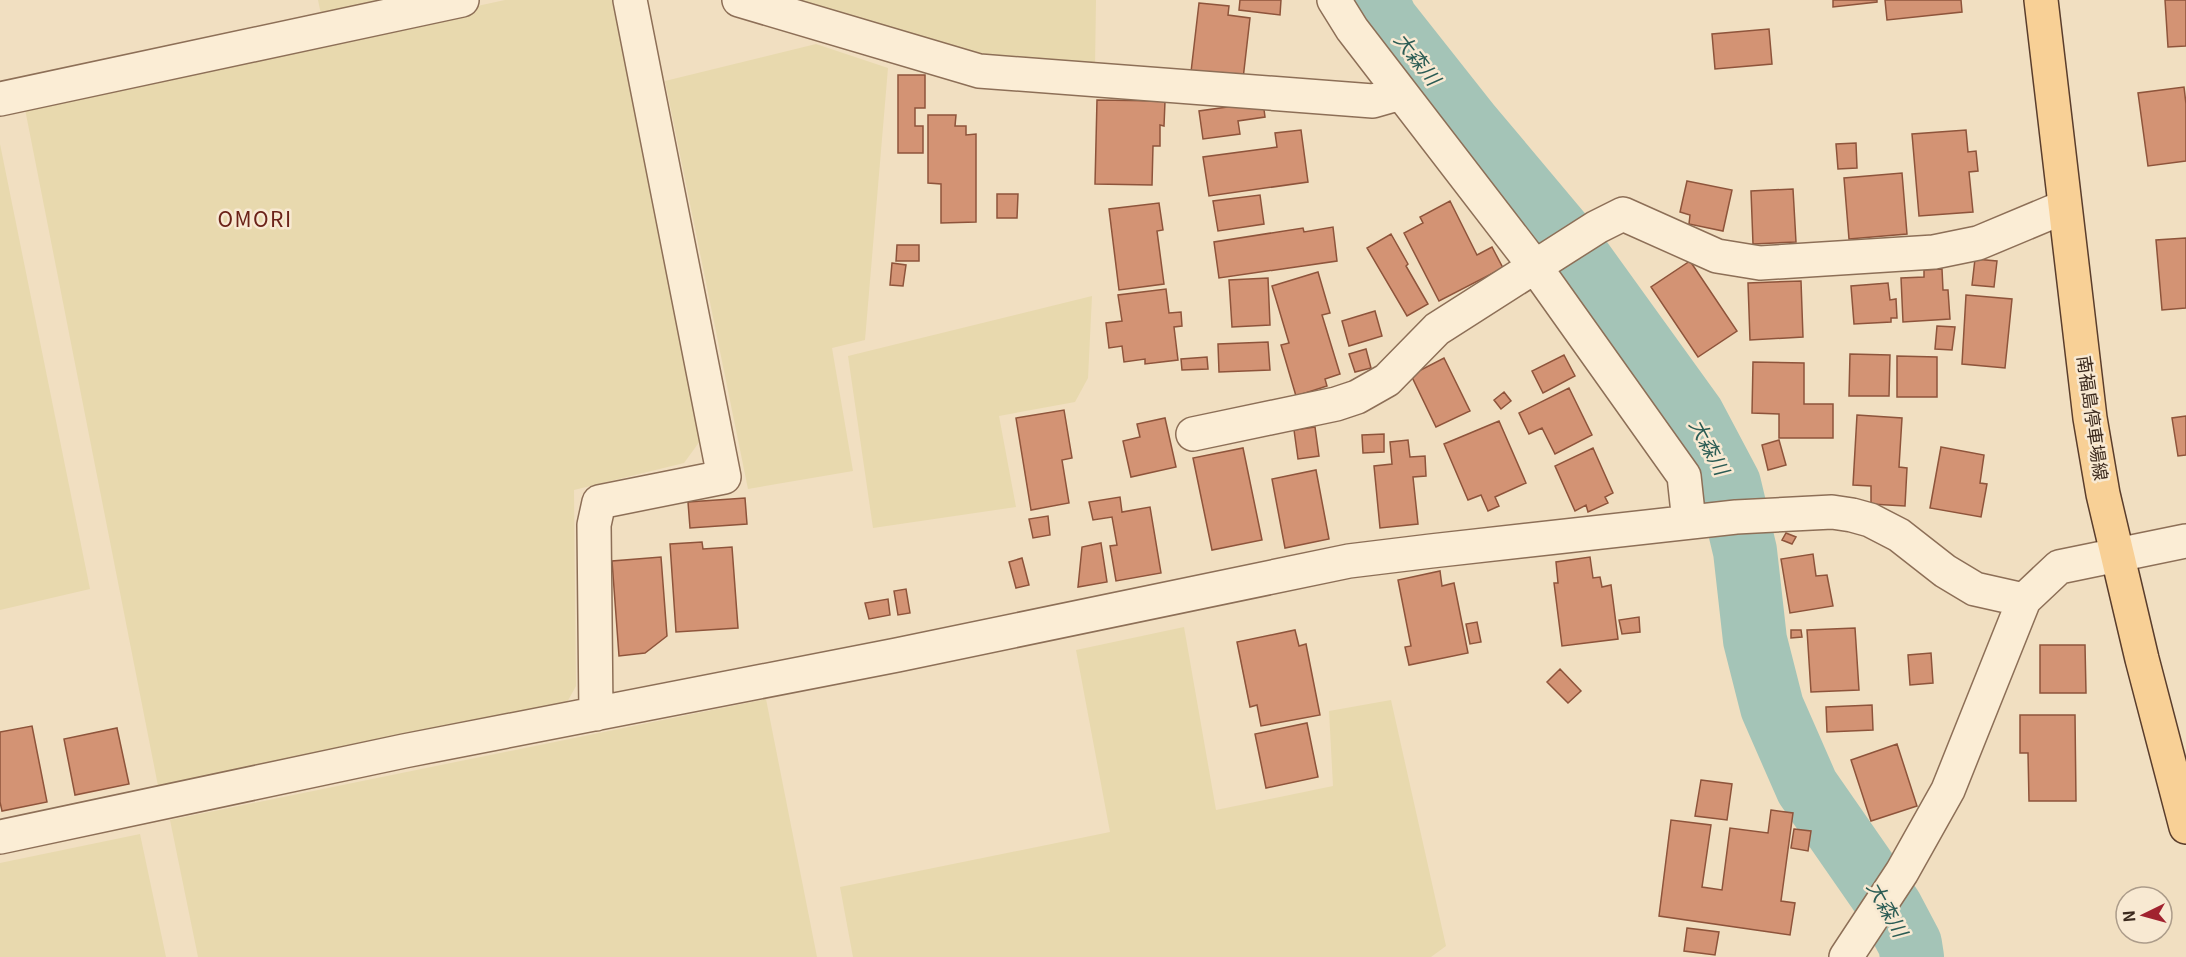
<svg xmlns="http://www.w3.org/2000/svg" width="2186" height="957" font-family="Georgia,'Noto Sans JP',serif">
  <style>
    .farmland { fill: #e8d9ae }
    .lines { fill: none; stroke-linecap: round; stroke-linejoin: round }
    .river { stroke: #a4c4b7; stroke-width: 64 }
    .building { fill: #d39374; stroke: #8e543b; stroke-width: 1.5 }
    .minor-casing { stroke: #8d6f57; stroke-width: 36 }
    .major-casing { stroke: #5a3d2c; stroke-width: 36 }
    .minor { stroke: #fbedd5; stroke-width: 33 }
    .major { stroke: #f8d096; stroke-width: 33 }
    .labels { text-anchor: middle; stroke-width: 5; stroke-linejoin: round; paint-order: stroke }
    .street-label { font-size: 18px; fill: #3b291d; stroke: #f8e9d2 }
    .water-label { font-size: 20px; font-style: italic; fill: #2b5c54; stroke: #f8e9d2 }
    .quarter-label { font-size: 21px; letter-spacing: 1.5px; fill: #6b2218; stroke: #f8e9d2 }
  </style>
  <rect width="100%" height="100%" fill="#f1dfc1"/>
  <path class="farmland" d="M318,0H413L322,19Z
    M505,0H612L700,441L684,463L574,490L576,686L565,706L159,791L24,104Z
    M787,0H1096L1095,67L983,56Z
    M816,44L888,68L865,340L832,348L853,471L748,489L665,81Z
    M0,144L90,589L0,610Z
    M1092,296L1088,378L1075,402L999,416L1016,507L873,528L848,356Z
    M1184,627L1216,810L1333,786L1329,711L1391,700L1446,946L1431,957H853L840,887L1110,832L1076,650Z
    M766,699L817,957H198L170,820Z
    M140,834L166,957H0V863Z"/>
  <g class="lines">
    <path class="river" d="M1377,0L1386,20L1469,125L1569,244L1693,416L1729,484L1745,551L1755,640L1772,707L1807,787L1891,908L1910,944L1912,957"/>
  </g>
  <path class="building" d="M1240,0H1281L1280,15L1239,10Z
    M1833,0H1877V2L1833,7Z
    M1885,0H1961L1962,12L1887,20Z
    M2165,0H2186V46L2168,47Z
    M1199,3L1229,6L1228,15L1250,18L1243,79L1191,72Z
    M1769,29L1772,64L1715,69L1712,34Z
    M898,75H925V108H915V126H923V153H898Z
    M2184,87L2186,104V161L2148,166L2138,93Z
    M1097,100L1165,101L1164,126L1160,125V146H1153L1152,185L1095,184Z
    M1263,102L1265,117L1238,121L1240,134L1203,139L1199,111Z
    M928,115H956L955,126H966V135L976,134V222L941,223V184L928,183Z
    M1301,130L1308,182L1209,196L1203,157L1277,147L1275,133Z
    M1966,130L1968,152L1976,151L1978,171L1969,172L1973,212L1919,216L1912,134Z
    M1856,143L1857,168L1838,169L1836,144Z
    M1902,173L1907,234L1849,239L1844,178Z
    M1687,181L1732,190L1723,231L1689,224L1690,215L1680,212Z
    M1793,189L1796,242L1753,244L1751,191Z
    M997,194H1018L1017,218H997Z
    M1260,195L1264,224L1218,231L1213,201Z
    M1450,201L1477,255L1492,247L1503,268L1439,301L1404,233L1423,223L1420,217Z
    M1159,203L1163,230L1157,231L1164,284L1119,290L1109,209Z
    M1333,227L1337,261L1219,278L1214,242L1303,228L1304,232Z
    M1391,234L1408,264L1406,266L1428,304L1407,316L1367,248Z
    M2186,238V308L2162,310L2156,240Z
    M897,245H919V261H896Z
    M1975,259L1997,261L1994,287L1972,285Z
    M1690,261L1737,331L1698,357L1651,287Z
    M892,263L906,265L903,286L890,285Z
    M1942,269L1943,290H1948L1950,319L1903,322L1901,278L1924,277V270Z
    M1318,272L1330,313L1322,315L1340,374L1325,379L1327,386L1296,396L1281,345L1289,343L1272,286Z
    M1268,278L1270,325L1232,327L1229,280Z
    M1801,281L1803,337L1750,340L1748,283Z
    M1888,283L1890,300L1896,299L1897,318H1891V322L1854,324L1851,286Z
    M1166,289L1169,313L1181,312L1182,326L1174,327L1178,360L1145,364V359L1124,362L1122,346L1109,348L1106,323L1122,321L1118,295Z
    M1966,295L2012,299L2005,368L1962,364Z
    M1375,311L1382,336L1349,346L1342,321Z
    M1937,326L1955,327L1952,350L1935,349Z
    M1268,342L1270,370L1219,372L1218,344Z
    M1366,349L1371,368L1355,372L1349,354Z
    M1850,354L1890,355L1889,396H1849Z
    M1564,355L1575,376L1543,393L1532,371Z
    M1897,356L1937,357V397H1897Z
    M1207,357L1208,369L1182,370L1181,359Z
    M1444,358L1470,411L1436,427L1411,375Z
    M1753,362L1804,363V404H1833V438H1779V414L1752,413Z
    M1569,388L1592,435L1555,454L1542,428L1529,434L1519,413Z
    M1504,392L1511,401L1501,409L1494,400Z
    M1064,410L1072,458L1062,460L1069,503L1031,510L1016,418Z
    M1857,415L1902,418L1899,467L1907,468L1905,506L1871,504V486L1853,485Z
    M2186,416V455L2178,456L2172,418Z
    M1165,418L1176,467L1131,477L1123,441L1140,437L1137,424Z
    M1499,421L1526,483L1495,497L1499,506L1488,511L1481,495L1468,500L1444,444Z
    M1315,427L1319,456L1298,459L1294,430Z
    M1384,434V452L1363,453L1362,435Z
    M1408,440L1410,457L1425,456L1426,476L1413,477L1418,524L1380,528L1374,466L1392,464L1390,442Z
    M1779,440L1786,465L1768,470L1762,445Z
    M1941,447L1984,455L1980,483L1987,484L1981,517L1930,508Z
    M1243,448L1262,540L1212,550L1193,458Z
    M1593,448L1613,493L1605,497L1608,503L1588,512L1586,505L1575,511L1555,466Z
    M1316,470L1329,539L1285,548L1272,479Z
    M1120,497L1122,512L1150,507L1161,573L1116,581L1110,546L1117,545L1112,517L1093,520L1089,502Z
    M745,498L747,524L690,528L688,502Z
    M1048,516L1050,535L1033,538L1029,519Z
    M1786,533L1796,537L1792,544L1782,540Z
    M702,542L703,549L732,547L738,628L676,632L670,544Z
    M1101,543L1107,582L1078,587L1082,547Z
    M1813,554L1816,576L1827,575L1833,606L1790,613L1781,559Z
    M661,557L667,636L645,653L619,656L612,561Z
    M1590,557L1593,578L1600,577L1602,587L1611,585L1618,639L1562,646L1554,583H1558L1556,562Z
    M1022,558L1029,585L1016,588L1009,562Z
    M1440,571L1442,586L1454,583L1468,653L1409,665L1405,647L1411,646L1398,580Z
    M906,589L910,613L898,615L894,591Z
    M888,599L890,615L869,619L865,603Z
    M1639,617L1640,632L1622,634L1619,620Z
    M1477,622L1481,642L1470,644L1466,624Z
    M1855,628L1859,690L1811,692L1807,630Z
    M1295,630L1299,646L1306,644L1320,715L1261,726L1257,705L1250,707L1237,642Z
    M1791,630H1801L1802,637L1791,638Z
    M2040,645H2085L2086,693H2040Z
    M1931,653L1933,683L1910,685L1908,655Z
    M1560,669L1581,691L1568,703L1547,682Z
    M1872,705L1873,730L1827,732L1826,707Z
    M2020,715H2075L2076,801H2029L2028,753H2020Z
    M1307,723L1318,777L1266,788L1255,734Z
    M32,726L47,802L2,811L0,802V732Z
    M117,728L129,784L75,795L64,739Z
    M1897,744L1917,806L1871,821L1851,760Z
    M1701,780L1732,784L1727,820L1695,816Z
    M1771,810L1793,813L1781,901L1795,903L1790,935L1659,916L1671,820L1711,825L1702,887L1722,890L1730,828L1768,833Z
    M1794,829L1811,831L1808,851L1791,848Z
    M1687,928L1719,932L1715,955L1684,951Z"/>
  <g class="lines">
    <defs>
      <path id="minor" d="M739,0L979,71L1373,101L1401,93
        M1334,0L1352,29L1536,268L1684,476L1689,522
        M0,99L462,0
        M1193,434L1336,404L1357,397L1387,380L1437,329L1597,227L1623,214L1717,256L1760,263L1934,252L1978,243L2064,207
        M596,714L594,525L599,502L724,477L630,0
        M0,837L404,751L897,655L1349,561L1431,551L1736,517L1832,512L1852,515L1870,520L1899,535L1945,571L1975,589L2024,600
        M1846,957L1902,872L1948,790L2024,600L2059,567L2186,541"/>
      <path id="major" d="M2041,0L2090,418L2103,494L2142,659L2186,827"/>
    </defs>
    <use href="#minor" class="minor-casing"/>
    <use href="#major" class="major-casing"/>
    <use href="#minor" class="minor"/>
    <use href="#major" class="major"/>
  </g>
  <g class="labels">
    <g class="street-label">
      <text transform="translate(2092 418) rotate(82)" y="6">南福島停車場線</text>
    </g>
    <g class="water-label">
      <text transform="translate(1417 59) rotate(52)" y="7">大森川</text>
      <text transform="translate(1709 447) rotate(62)" y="7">大森川</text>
      <text transform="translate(1887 909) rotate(61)" y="7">大森川</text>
    </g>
    <g class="quarter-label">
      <text x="255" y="227">OMORI</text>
    </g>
  </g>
  <g transform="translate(2144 915) rotate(265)"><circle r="28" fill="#f8e9d2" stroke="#ac9c8a" stroke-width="1.5"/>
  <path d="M0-4.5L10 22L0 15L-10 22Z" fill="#a1222f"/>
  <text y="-9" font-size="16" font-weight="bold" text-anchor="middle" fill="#3b291d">N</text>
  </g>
</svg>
